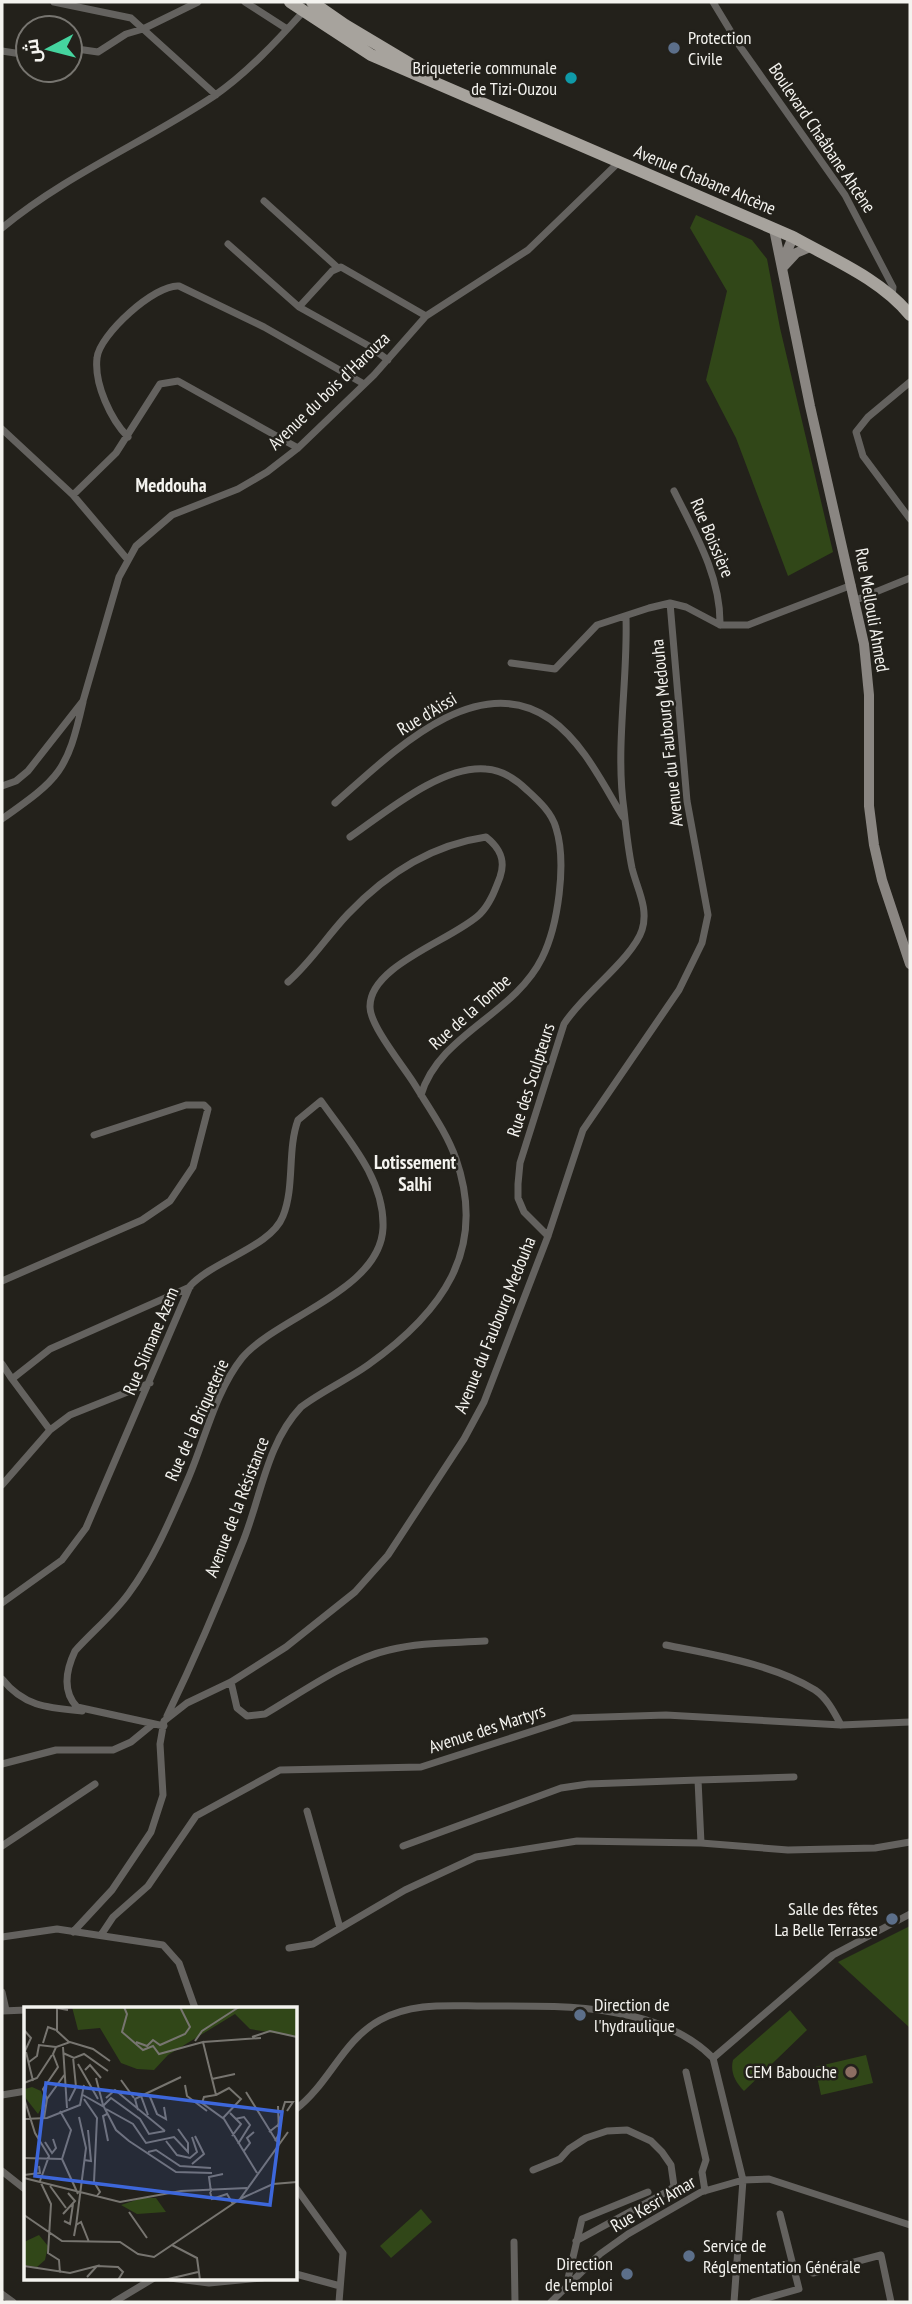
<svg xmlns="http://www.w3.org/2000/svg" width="912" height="2304" font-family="'PT Sans Narrow',Cairo,sans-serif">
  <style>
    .green { fill: #314718 }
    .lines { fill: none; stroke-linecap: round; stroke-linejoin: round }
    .street { stroke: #64625f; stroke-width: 7 }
    .secondary { stroke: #8a8682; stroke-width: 10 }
    .primary { stroke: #a7a39d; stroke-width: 12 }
    .service-dot { fill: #5c6f8a; stroke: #23211b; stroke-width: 2.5 }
    .culture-dot { fill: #0f9aa8; stroke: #23211b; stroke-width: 2.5 }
    .education-dot { fill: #8d6e63; stroke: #23211b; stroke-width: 2.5 }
    .labels { text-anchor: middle; stroke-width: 5; stroke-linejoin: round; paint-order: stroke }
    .poi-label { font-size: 18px; fill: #f4f3ef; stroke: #23211b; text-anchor: end }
    .street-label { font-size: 18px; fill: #f4f3ef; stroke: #23211b }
    .neighbourhood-label { font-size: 19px; font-weight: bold; fill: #f4f3ef; stroke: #23211b }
    .inset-road { fill: none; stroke: #777570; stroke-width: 2 }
    .view { fill: #3d67db; fill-opacity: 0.15; stroke: #3d67db; stroke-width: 3.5 }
    .inset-edge { fill: none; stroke: #f4f3ef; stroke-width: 3.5 }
  </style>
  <rect width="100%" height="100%" fill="#23211b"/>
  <path class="green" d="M696,215L752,240L767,259L780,328L833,552L788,576L736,438L706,380L727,291L690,228Z
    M910,1926V2028L838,1962Z
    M790,2010L807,2030L744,2091C735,2082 730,2072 733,2060Z
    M866,2055L873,2083L821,2095L815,2067Z
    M421,2209L432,2222L391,2258L380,2246Z"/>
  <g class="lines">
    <path class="street" d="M54,2L131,18L216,95
      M245,2L287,29
      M713,2L739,45L845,195L893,287L892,296
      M70,48L98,52L126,34L143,29L198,2
      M2,51L28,55
      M264,201L337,267
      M2,228C66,175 145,142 214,96C247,73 276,42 303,12
      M228,244L299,307L332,271L341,267L426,316
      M299,307L369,346L388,360
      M910,382L868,417L856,432L863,456L910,519
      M2,429L73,495L128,560
      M128,437C111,420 94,384 97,358C99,335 155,284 179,286L264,327L364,384
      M674,491C695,533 721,577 720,625H748L852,585
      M73,495L116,453L160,384L178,381L298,448
      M856,600L910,578
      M511,663L555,669L597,625L649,608L670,603L686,607L720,625
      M2,786L16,781L28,771L83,701L119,577L136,546L172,515L238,489L267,472L298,448L374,375L426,316L528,250L619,162
      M335,803C389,756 475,667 550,719C583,742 603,784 623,817
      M2,819C60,778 67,772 83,702
      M350,837C385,813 441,765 486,769C502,770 517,780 528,791C539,801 552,813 556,828C567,863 558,926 542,958C514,1015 439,1034 421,1095
      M548,1236L524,1212L518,1198V1184L520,1163L564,1024C582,995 633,958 642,930C649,908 637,889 632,868C628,849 626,829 624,810C615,747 628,681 626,617
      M2,1281L142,1220L170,1201L193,1167L208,1109L204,1105H186L94,1135
      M2,1364L12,1379
      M150,1383L70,1415L50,1430L12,1379L50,1349L190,1287
      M2,1485L50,1430
      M2,1603L62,1560L86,1528L190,1286C214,1260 271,1247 283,1216C295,1186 287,1150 298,1120L321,1101C347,1138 385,1179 383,1228C380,1291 276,1317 242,1358C215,1392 205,1440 188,1479C171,1518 154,1559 129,1593C114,1614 92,1632 75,1651C66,1670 62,1691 77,1707L164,1726
      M666,1645C714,1655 773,1664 815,1690C827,1698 834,1712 841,1725
      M2,1679C24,1707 49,1708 82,1711
      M231,1682L237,1708L247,1716L265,1714C301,1693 348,1659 389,1650C420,1642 453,1643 485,1641
      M167,1716C194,1660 219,1602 242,1544C261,1498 266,1444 301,1407C322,1391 347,1380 368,1365C441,1313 488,1251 456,1159C447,1133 429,1108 415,1085C404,1067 370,1026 370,1007C369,965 455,939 480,914C490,904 495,890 500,877C506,860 500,848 486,837C431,845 386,874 348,914C327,936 311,962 288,982
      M2,1764L56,1750H113L131,1742L153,1724
      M698,1780L794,1777
      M307,1811L340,1928
      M2,1846L95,1784
      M403,1846L561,1788L588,1784L698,1780L701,1843
      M73,1932L112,1890L151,1832L163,1795L160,1744L164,1721L187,1703L231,1682L286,1647L355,1592L388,1555L464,1439L484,1402L548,1236L583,1130L679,990L702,943L708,915L687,801L670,603
      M101,1935L113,1917L148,1886L196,1816L280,1770L421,1767L573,1718L666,1715L841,1725L910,1722
      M2,1937L57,1929L163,1945L179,1963L195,2008
      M289,1948L313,1944L405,1890L476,1857L577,1841L701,1843L788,1850L875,1848L910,1842
      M2,1992L6,2010
      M2,2011L26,2010
      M713,2058L743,2180L734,2302
      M713,2058L833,1955L910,1914
      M686,2072L706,2160L702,2172L705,2191
      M2,2095L26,2091
      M296,2109C329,2084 343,2040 380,2020C413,2002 448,2006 484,2006C557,2006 658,2002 713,2058
      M533,2170L560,2159L569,2149L586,2138L607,2131L627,2130L651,2141L662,2152L671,2165L674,2186L670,2190L576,2241
      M2,2171L26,2190
      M296,2188L343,2253L339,2302
      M514,2242L515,2302
      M813,2273L881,2255L891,2302
      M296,2274L340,2286
      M170,2278L209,2283L262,2278
      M566,2287L582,2219L648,2192
      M2,2294L13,2302
      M114,2302L154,2278
      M551,2302L600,2254L628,2234L701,2192L743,2180L769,2179L910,2225
      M753,2302L799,2289L780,2214"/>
    <path class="secondary" d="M774,229L810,406L864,644L869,695V806L874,845L882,880L910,964
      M782,263L793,237
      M783,267L796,253L810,247"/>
    <path class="primary" d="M290,2L371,55L793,237C832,259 881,279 910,315
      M312,2L345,25L417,68"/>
  </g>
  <g class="service-dot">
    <circle cx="674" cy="48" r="7"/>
    <circle cx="892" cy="1919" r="7"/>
    <circle cx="580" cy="2015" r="7"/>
    <circle cx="689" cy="2256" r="7"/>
    <circle cx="627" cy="2274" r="7"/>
  </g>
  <circle class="culture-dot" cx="571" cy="78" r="7"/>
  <circle class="education-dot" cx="851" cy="2072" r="7"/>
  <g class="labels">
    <g class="poi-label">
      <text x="688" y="44" text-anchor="start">Protection<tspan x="688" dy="21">Civile</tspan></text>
      <text x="557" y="74">Briqueterie communale<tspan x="557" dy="21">de Tizi-Ouzou</tspan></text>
      <text x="878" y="1915">Salle des fêtes<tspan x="878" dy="21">La Belle Terrasse</tspan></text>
      <text x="594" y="2011" text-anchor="start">Direction de<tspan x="594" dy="21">l'hydraulique</tspan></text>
      <text x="837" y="2078">CEM Babouche</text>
      <text x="703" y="2252" text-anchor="start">Service de<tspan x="703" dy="21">Réglementation Générale</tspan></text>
      <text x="613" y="2270">Direction<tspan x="613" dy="21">de l'emploi</tspan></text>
    </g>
    <g class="street-label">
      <text transform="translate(822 138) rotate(56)" y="6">Boulevard Chaâbane Ahcène</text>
      <text transform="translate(705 180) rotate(23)" y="6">Avenue Chabane Ahcène</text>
      <text transform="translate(329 391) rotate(-44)" y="6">Avenue du bois d'Harouza</text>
      <text transform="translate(712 538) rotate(67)" y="6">Rue Boissière</text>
      <text transform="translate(872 610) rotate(80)" y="6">Rue Mellouli Ahmed</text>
      <text transform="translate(427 714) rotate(-31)" y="6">Rue d'Aissi</text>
      <text transform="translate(667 733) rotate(-96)" y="6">Avenue du Faubourg Medouha</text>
      <text transform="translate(470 1012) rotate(-42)" y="6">Rue de la Tombe</text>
      <text transform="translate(531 1080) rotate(-72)" y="6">Rue des Sculpteurs</text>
      <text transform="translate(495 1325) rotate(-68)" y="6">Avenue du Faubourg Medouha</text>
      <text transform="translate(151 1341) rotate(-67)" y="6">Rue Slimane Azem</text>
      <text transform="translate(197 1420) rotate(-66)" y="6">Rue de la Briqueterie</text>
      <text transform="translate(237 1507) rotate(-69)" y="6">Avenue de la Résistance</text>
      <text transform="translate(487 1729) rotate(-18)" y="6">Avenue des Martyrs</text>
      <text transform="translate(653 2204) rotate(-30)" y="6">Rue Kesri Amar</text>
    </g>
    <g class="neighbourhood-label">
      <text x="171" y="492">Meddouha</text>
      <text x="415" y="1169">Lotissement<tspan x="415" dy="22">Salhi</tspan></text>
    </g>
  </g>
  <g transform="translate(24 2007)">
    <rect width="273" height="273" fill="#23211b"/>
    <path d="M48,0H273V30L226,22L211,7L144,48L130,63L113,62L97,56L76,21L54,23ZM8,80L17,84L21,95L14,107L0,89L1,82ZM118,191H132L142,205L113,207L97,198ZM15,228L24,239L21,253L13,260L0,258V235Z" fill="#314718"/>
    <path class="inset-road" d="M100,0L103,7L98,25L119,43L129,39L135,47L179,35L192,88L180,90L178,96L200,112L233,166M44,3L33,1V24L45,35M0,23L7,31L0,46M228,30L246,24L273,30M171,34L178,24L215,0M112,35L123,39L129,33L136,38L161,27L166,20L156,0M179,35L237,31M19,36L24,20L32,23M39,40L43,101M2,45L9,74M39,46L50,51L60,47L84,64M5,55L13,49L15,38L32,40M54,57L74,92M61,63L66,58L77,71M72,71L79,98M188,72L211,67M97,73L110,91M0,76L13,71L28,48M161,78L163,89L183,104M124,85L133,107L142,112L140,100M222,85L253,135M59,88L80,100L92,123L105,134L152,165L188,166M192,88L205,81L217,92L199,111M117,89L157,70M0,91L11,126L25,149L16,174M82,91L91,83L141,124M23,92L19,82L34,60L29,47L32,40L46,35L69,42L86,54M60,92L73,111L70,175L76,185L72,190M45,94L52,80L49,50M79,99L87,91L116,112L125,127L141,124M82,102L109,117L122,136L150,130L164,145V136L154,122M114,103L111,92L117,89L124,108M36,104L47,123L38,152M206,106L217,117L208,129M83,107L79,109L84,134M20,111L23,92L41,67M0,112L23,111L56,98L60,78M211,112L220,110L226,118L214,137M245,125L254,118L261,95H269L263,104M142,134L153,148L166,151L173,145L168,130M251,134L255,127L254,99M21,135L28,146L32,141L29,132M220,144L226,136L223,131L230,125M124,145L132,143L156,159L187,161M0,151L38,152M38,152L54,187M60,153L67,154L64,123M168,157L180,147L171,129M0,168L16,166L15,159M0,171L96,195L157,184L223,181M16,174L27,197L24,246L35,253L36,266M26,179L42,201M186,185L188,192L203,187L209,197M187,185L185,170L199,167M216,192L249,177L273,175M105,205L123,231M39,207L51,194L44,186M0,208L38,234L96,235L114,247L130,250L216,192L264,125M40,214L46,217L49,197M52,219L62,141L55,110M50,229L52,218L57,215L65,235M148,238L173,251L176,273M0,259L46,266L73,259L63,270M73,259L94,260L99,265L94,273M140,273L174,265"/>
    <path class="view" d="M22,76L258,105L246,198L11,169Z"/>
    <rect width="273" height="273" class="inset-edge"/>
  </g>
  <rect width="912" height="2304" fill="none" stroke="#f4f3ef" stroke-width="7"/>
  <g transform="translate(49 49) rotate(263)"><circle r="33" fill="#23211b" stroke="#777570" stroke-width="2"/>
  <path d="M0-5L12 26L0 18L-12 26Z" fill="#45d49f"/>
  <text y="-10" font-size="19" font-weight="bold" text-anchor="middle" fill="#f4f3ef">ش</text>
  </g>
</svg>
